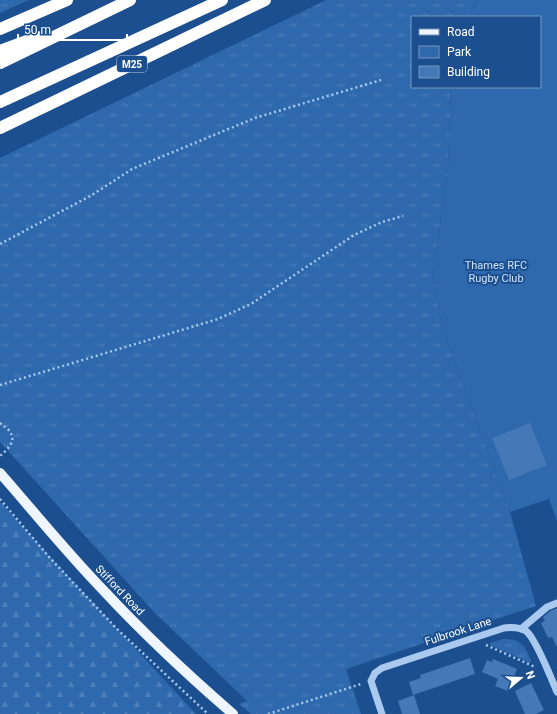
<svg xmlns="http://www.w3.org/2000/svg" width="557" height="714" font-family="Roboto,sans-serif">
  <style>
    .grass { fill: url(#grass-tufts) }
    .forest { fill: url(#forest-firs) }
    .park { fill: #2e69ad }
    .building { fill: #4478b7 }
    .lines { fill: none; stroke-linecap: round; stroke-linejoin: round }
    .path { stroke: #a9c9ee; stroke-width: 2.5; stroke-dasharray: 2 3; stroke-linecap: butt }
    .minor { stroke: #a9c9ee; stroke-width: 7 }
    .major { stroke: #f0f6ff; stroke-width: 10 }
    .highway { stroke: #fff; stroke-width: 12 }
    .labels { text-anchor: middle; stroke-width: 4; stroke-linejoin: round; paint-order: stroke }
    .shield { fill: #1b4f8f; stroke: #bbcadd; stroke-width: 1 }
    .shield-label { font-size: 10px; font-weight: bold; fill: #fff }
    .park-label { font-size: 11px; fill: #cfe3fa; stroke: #1b4f8f }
    .street-label { font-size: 11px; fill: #fff; stroke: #1b4f8f }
  </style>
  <defs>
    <pattern id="grass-tufts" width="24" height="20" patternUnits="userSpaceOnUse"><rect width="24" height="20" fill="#2e69ad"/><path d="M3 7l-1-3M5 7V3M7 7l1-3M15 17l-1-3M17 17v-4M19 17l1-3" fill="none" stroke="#4d80b9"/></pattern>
    <pattern id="forest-firs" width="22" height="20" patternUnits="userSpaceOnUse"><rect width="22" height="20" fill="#2e69ad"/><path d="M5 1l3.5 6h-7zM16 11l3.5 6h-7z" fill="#4d80b9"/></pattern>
  </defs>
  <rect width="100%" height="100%" fill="#1b4f8f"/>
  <path class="grass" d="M0,0H29L0,13Z
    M326,0H477L469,17H412V87H451L448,168L433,274L442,327L510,512L536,606L346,669L361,714H251L239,704L247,701L154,612L0,442V158Z
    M503,639C521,639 524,645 531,660L530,663L490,645V643Z"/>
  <path class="forest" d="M0,502L196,714H0Z"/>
  <path class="park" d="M477,0H557V521L549,499L510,512L442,327L433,274L448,168L451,87H540V17H469Z"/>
  <path class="building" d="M530,423L547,465L509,480L492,438Z
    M557,608V647L552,637L548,638L541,623L545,621L543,617L550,611Z
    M470,658L475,674L413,695L409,682L421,678L420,675Z
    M493,659L517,669L508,691L495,686L498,679L482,672L487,660L492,662Z
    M531,683L544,710L536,714H525L515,691Z
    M414,695L420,714H402L398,701Z"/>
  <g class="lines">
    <path class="path" d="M0,244L92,195L132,169L255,118L381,80
      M0,385L218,319L251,304L354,235L382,222L403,216
      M0,423C3,426 8,428 10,432C17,441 7,450 0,456
      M0,499L49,557L117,629L208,714
      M486,645L535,667
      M268,714L361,684"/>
    <path class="minor" d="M521,629L547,607L557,603
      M382,714L371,681L375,673L382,668L504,628C512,627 519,627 526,631C535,637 552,680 557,692"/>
    <path class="major" d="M0,473C35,513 68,554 105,592C145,635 188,675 233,714"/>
    <path class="highway" d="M0,29L67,0
      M0,51L38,37
      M0,63L130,0
      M0,102L222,0
      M0,128L265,0"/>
  </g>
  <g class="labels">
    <rect class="shield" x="117" y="56" width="30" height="16" rx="3"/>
    <g class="shield-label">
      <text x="132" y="68">M25</text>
    </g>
    <g class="park-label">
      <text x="496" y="269">Thames RFC<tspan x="496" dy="13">Rugby Club</tspan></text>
    </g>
    <g class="street-label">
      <text transform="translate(120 590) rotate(46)" y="4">Stifford Road</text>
      <text transform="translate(458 631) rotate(-18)" y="4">Fulbrook Lane</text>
    </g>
  </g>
  <rect x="411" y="16" width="130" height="72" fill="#1b4f8f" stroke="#7695bc"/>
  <rect x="419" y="29" width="20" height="6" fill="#f0f6ff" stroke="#7695bc"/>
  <text x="447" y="36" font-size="12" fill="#ffffff">Road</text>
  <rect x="419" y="46" width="20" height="12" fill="#2e69ad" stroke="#7695bc"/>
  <text x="447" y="56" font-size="12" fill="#ffffff">Park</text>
  <rect x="419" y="66" width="20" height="12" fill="#4478b7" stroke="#7695bc"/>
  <text x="447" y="76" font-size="12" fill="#ffffff">Building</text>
  <g transform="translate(521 678) rotate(71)" stroke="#1b4f8f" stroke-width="3" paint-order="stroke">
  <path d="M0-3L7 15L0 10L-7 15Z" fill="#ffffff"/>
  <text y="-6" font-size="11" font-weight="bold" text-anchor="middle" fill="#ffffff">N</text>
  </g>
  <path d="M18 34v6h109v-6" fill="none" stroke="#ffffff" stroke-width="2"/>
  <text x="24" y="34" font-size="12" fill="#ffffff" stroke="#1b4f8f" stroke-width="3" paint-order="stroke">50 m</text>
</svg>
